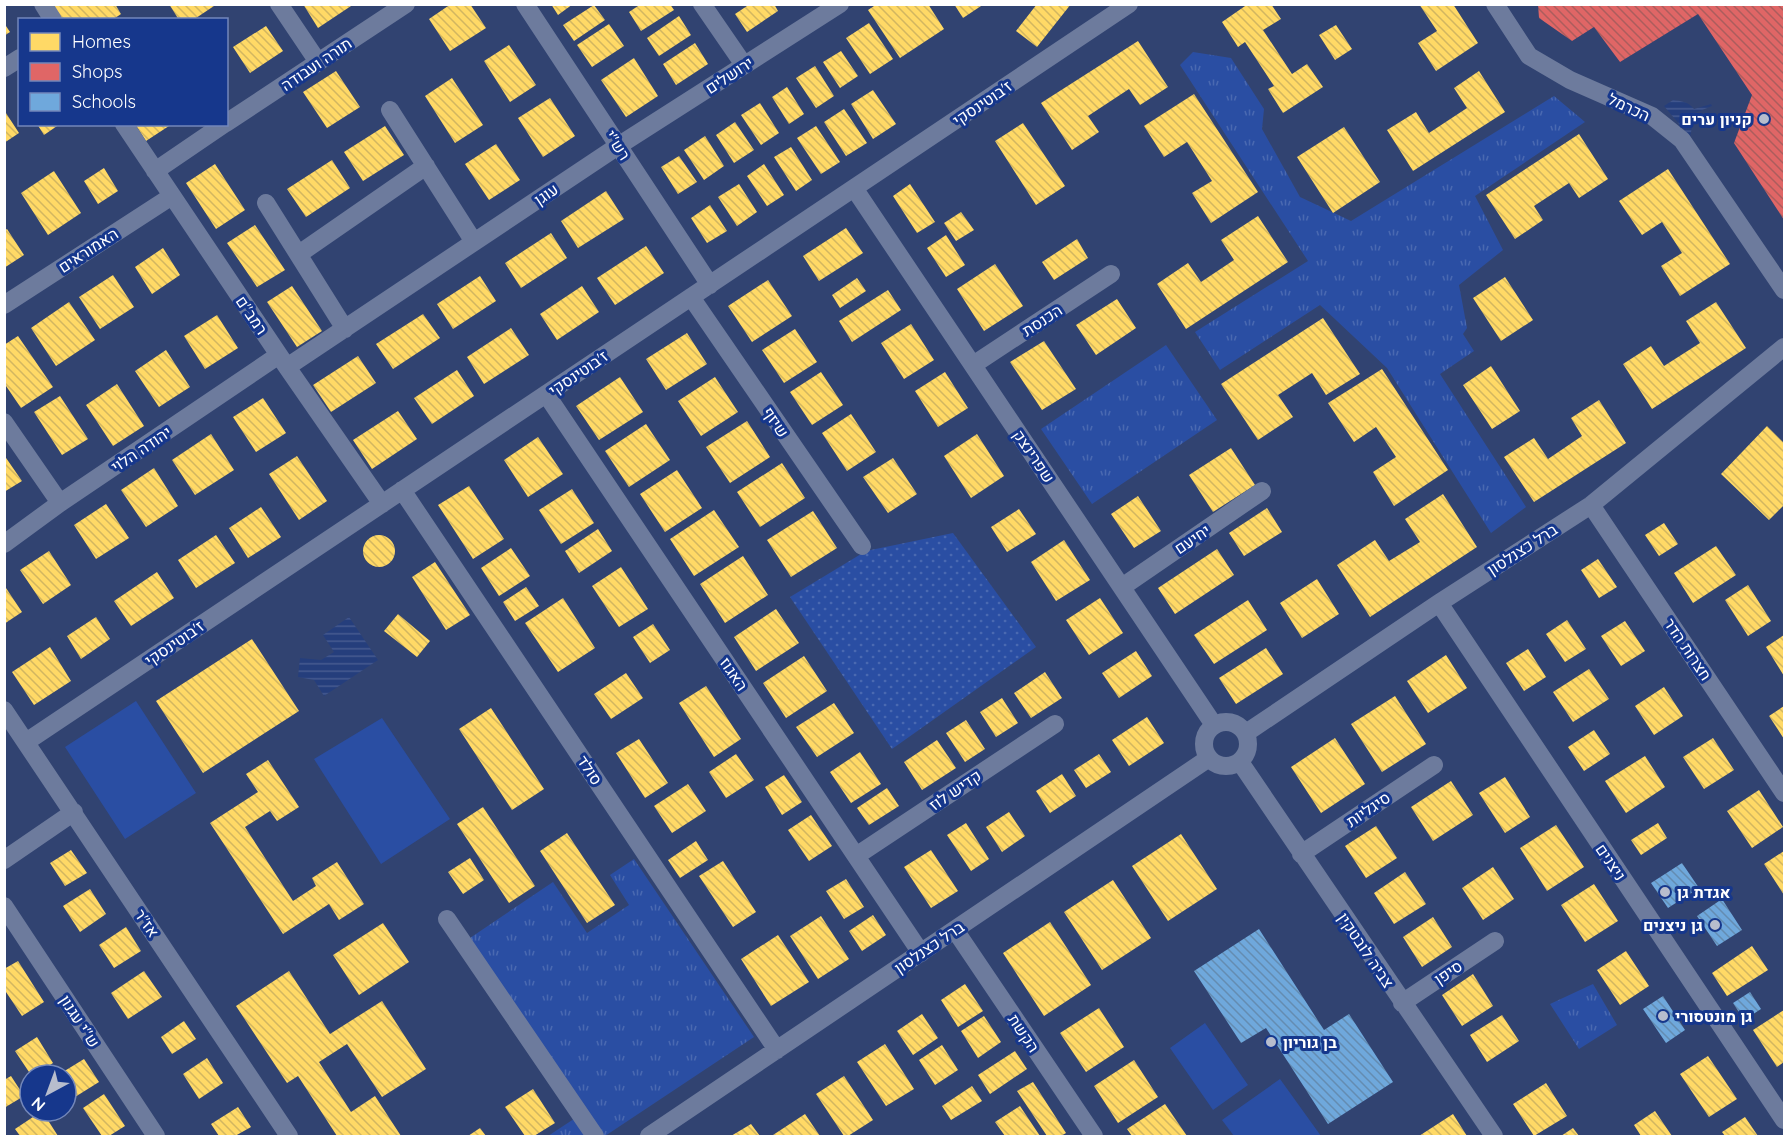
<svg xmlns="http://www.w3.org/2000/svg" width="1789" height="1141" font-family="Quicksand,Heebo,sans-serif">
  <style>
    .grass { fill: url(#grass-dots) }
    .park { fill: url(#park-tufts) }
    .pitch { fill: #2a4ea3 }
    .water { fill: url(#water-rules) }
    .homes { fill: url(#homes-back-hatch) }
    .shops { fill: url(#shops-back-hatch) }
    .schools { fill: url(#schools-back-hatch) }
    .lines { fill: none; stroke-linecap: round; stroke-linejoin: round }
    .minor { stroke: #6d7b9d; stroke-width: 18 }
    .poi-dot { fill: #b7bdcd; stroke: #16378c; stroke-width: 2 }
    .labels { text-anchor: middle; stroke-width: 6; stroke-linejoin: round; paint-order: stroke }
    .street-label { font-size: 16px; fill: #fff; stroke: #16378c }
    .poi-label { font-size: 16px; font-weight: bold; fill: #fff; stroke: #16378c; text-anchor: start }
  </style>
  <defs>
    <pattern id="grass-dots" width="8" height="8" patternUnits="userSpaceOnUse" patternTransform="scale(1.5)"><rect width="8" height="8" fill="#2a4ea3"/><path d="M2 2h.1M6 6h.1" fill="none" stroke="#4a69b1" stroke-width="1.8" stroke-linecap="round"/></pattern>
    <pattern id="park-tufts" width="24" height="20" patternUnits="userSpaceOnUse" patternTransform="scale(1.5)"><rect width="24" height="20" fill="#2a4ea3"/><path d="M3 7l-1-3M5 7V3M7 7l1-3M15 17l-1-3M17 17v-4M19 17l1-3" fill="none" stroke="#4a69b1"/></pattern>
    <pattern id="water-rules" width="6" height="5" patternUnits="userSpaceOnUse" patternTransform="scale(1.5)"><rect width="6" height="5" fill="#253e7c"/><path d="M0 2.5h6" fill="none" stroke="#465b90"/></pattern>
    <pattern id="homes-back-hatch" width="6" height="6" patternUnits="userSpaceOnUse" patternTransform="scale(1.5)"><rect width="6" height="6" fill="#ffd966"/><path d="M-1 5l2 2M0 0l6 6M5-1l2 2" fill="none" stroke="#d2b660"/></pattern>
    <pattern id="shops-back-hatch" width="6" height="6" patternUnits="userSpaceOnUse" patternTransform="scale(1.5)"><rect width="6" height="6" fill="#e06666"/><path d="M-1 5l2 2M0 0l6 6M5-1l2 2" fill="none" stroke="#ac5d5d"/></pattern>
    <pattern id="schools-back-hatch" width="6" height="6" patternUnits="userSpaceOnUse" patternTransform="scale(1.5)"><rect width="6" height="6" fill="#6fa8dc"/><path d="M-1 5l2 2M0 0l6 6M5-1l2 2" fill="none" stroke="#648cb1"/></pattern>
  </defs>
  <rect width="100%" height="100%" fill="#314371"/>
  <path class="grass" d="M953,533L1036,647L892,749L790,597L866,551Z"/>
  <path class="park" d="M1193,52L1231,58L1264,109L1262,129L1300,197L1351,221L1554,96L1585,122L1475,196L1503,250L1459,285L1467,328L1463,334L1474,351L1440,374L1526,507L1491,533L1387,368L1320,305L1220,370L1195,332L1308,261L1180,65Z
    M1166,345L1217,420L1092,504L1041,429Z
    M634,859L754,1037L605,1136H548L586,1111L470,938L553,882L587,933L629,905L610,875Z
    M1593,984L1617,1025L1579,1049L1550,1004Z"/>
  <path class="pitch" d="M136,701L196,793L125,839L65,747Z
    M382,718L450,819L381,864L314,759Z
    M1205,1023L1248,1085L1213,1110L1170,1048Z
    M1280,1079L1321,1136H1234L1222,1120Z"/>
  <path class="water" d="M1673,100C1681,101 1689,102 1694,109L1711,104L1712,106L1695,113L1690,137L1664,106Z
    M349,617L378,660L324,696L314,680L298,677L300,658L321,660L334,652L323,635Z"/>
  <path class="homes" d="M52,4H115L121,14L112,20H62Z
    M169,4H217L193,20H179Z
    M303,4H350L351,6L318,28Z
    M451,4H470L486,28L450,51L429,19Z
    M551,4H573L558,15Z
    M641,4H670L674,10L641,31L629,12Z
    M750,4H774L778,11L747,32L735,14Z
    M877,4H928L944,29L900,58L868,10Z
    M954,4H984L963,18Z
    M1037,4H1071L1037,47L1016,31Z
    M1248,4H1271L1281,19L1263,30L1292,74L1307,64L1323,87L1283,113L1268,89L1274,86L1245,42L1238,47L1222,22Z
    M1419,4H1453L1478,43L1436,71L1418,43L1437,31Z
    M594,5L605,20L574,41L563,25Z
    M679,16L691,35L659,56L647,38Z
    M4,23L10,32L4,36Z
    M869,23L893,59L870,74L846,38Z
    M609,24L624,46L592,67L577,45Z
    M1336,25L1352,49L1335,60L1319,35Z
    M266,26L283,51L250,73L233,47Z
    M1138,41L1168,87L1140,105L1129,89L1088,116L1099,132L1072,150L1041,103Z
    M695,43L708,64L676,85L663,64Z
    M509,45L536,85L510,102L484,61Z
    M841,51L858,76L840,88L823,62Z
    M634,58L658,96L626,117L601,80Z
    M815,66L834,96L816,108L796,78Z
    M336,71L360,107L327,128L303,92Z
    M1479,71L1505,112L1413,171L1387,130L1416,112L1429,133L1467,108L1454,88Z
    M452,78L483,125L455,143L425,96Z
    M787,87L804,114L789,124L772,97Z
    M873,90L896,124L873,139L851,104Z
    M1194,94L1258,192L1211,223L1192,193L1212,181L1187,142L1164,157L1144,126Z
    M550,98L575,136L543,157L518,118Z
    M760,103L779,133L761,145L741,115Z
    M844,109L867,143L846,156L824,122Z
    M4,110L19,133L4,143Z
    M735,122L754,150L734,163L716,135Z
    M1023,123L1065,186L1036,205L995,141Z
    M37,124H60L44,135Z
    M135,124H172L146,141Z
    M385,126L404,155L363,181L344,152Z
    M816,126L840,162L821,174L797,138Z
    M1344,127L1380,182L1333,213L1297,157Z
    M1579,134L1608,179L1579,198L1569,183L1534,206L1543,220L1515,239L1486,195Z
    M705,136L724,166L704,180L684,150Z
    M496,144L520,180L489,200L465,164Z
    M791,147L812,180L796,191L774,157Z
    M679,156L697,182L678,194L661,167Z
    M332,160L350,188L306,217L287,189Z
    M215,164L245,210L216,229L186,183Z
    M764,164L784,195L767,206L747,176Z
    M104,168L118,191L98,204L84,181Z
    M1668,169L1730,264L1680,296L1661,266L1682,253L1662,222L1642,235L1619,201Z
    M54,171L81,213L48,235L21,193Z
    M739,184L757,212L737,226L718,197Z
    M910,184L935,222L917,233L893,196Z
    M606,191L624,219L578,248L561,221Z
    M710,205L727,231L707,243L691,218Z
    M961,212L974,230L956,241L944,223Z
    M1258,216L1288,262L1186,329L1157,284L1188,263L1201,282L1234,260L1221,240Z
    M255,225L285,270L257,287L227,243Z
    M846,228L863,253L819,281L803,256Z
    M7,229L24,255L4,268V231Z
    M551,233L567,258L521,288L505,263Z
    M946,235L965,265L946,277L927,248Z
    M1077,239L1088,258L1054,280L1042,262Z
    M646,246L664,273L615,305L597,278Z
    M163,248L180,275L152,294L135,267Z
    M995,264L1023,306L984,331L957,289Z
    M113,275L134,307L100,329L79,297Z
    M480,276L496,301L453,329L437,304Z
    M1505,277L1533,320L1501,341L1473,298Z
    M857,278L866,291L840,308L832,295Z
    M768,280L792,316L752,342L728,306Z
    M292,286L322,331L297,347L267,302Z
    M582,286L599,312L557,340L540,314Z
    M888,290L901,310L852,342L839,321Z
    M1117,299L1136,328L1096,355L1076,325Z
    M69,302L95,340L56,366L31,328Z
    M1716,302L1746,348L1652,409L1623,364L1651,346L1664,366L1700,343L1686,321Z
    M423,314L440,338L393,369L376,344Z
    M217,315L238,348L205,369L184,336Z
    M1323,318L1360,374L1326,395L1312,373L1278,395L1293,417L1258,440L1221,384Z
    M911,324L934,360L904,379L881,343Z
    M511,328L529,355L484,384L467,357Z
    M795,329L817,362L784,383L762,350Z
    M687,333L707,364L666,390L646,359Z
    M18,336L53,387L21,408L4,383V345Z
    M1044,341L1076,389L1042,410L1010,362Z
    M166,350L190,387L159,407L135,371Z
    M358,356L376,383L331,412L313,385Z
    M1491,366L1520,411L1492,429L1463,385Z
    M1382,369L1448,470L1394,506L1373,472L1396,457L1376,427L1354,442L1328,403Z
    M457,370L474,396L432,424L414,398Z
    M821,372L843,405L812,425L790,392Z
    M945,372L968,408L938,427L915,391Z
    M620,377L643,412L599,440L576,406Z
    M715,377L738,412L701,436L678,401Z
    M117,384L144,426L113,446L86,405Z
    M60,396L88,439L62,455L34,412Z
    M263,398L286,433L256,452L233,417Z
    M1599,400L1626,443L1534,502L1504,457L1534,438L1548,459L1582,436L1571,418Z
    M398,411L417,439L372,469L353,440Z
    M851,414L876,452L847,471L822,433Z
    M747,421L770,457L730,483L706,447Z
    M646,424L670,460L629,487L605,451Z
    M1767,426L1784,443V505L1769,520L1721,474Z
    M211,434L234,470L195,495L172,460Z
    M977,434L1004,476L971,498L944,456Z
    M538,437L563,474L528,497L504,460Z
    M1231,448L1255,485L1213,512L1189,475Z
    M4,455L22,481L4,492Z
    M297,456L327,501L299,520L269,474Z
    M893,458L917,494L888,513L863,477Z
    M782,463L805,498L760,527L737,492Z
    M154,468L178,506L146,527L121,490Z
    M677,470L702,508L665,532L640,494Z
    M469,486L504,539L473,559L438,505Z
    M572,489L594,523L561,544L539,510Z
    M1443,494L1477,547L1370,617L1337,565L1375,540L1389,561L1420,542L1405,519Z
    M1138,496L1161,531L1134,548L1111,514Z
    M106,504L129,538L96,559L74,525Z
    M261,507L281,537L248,558L229,528Z
    M1267,508L1282,532L1244,556L1229,533Z
    M1019,509L1036,534L1007,552L991,527Z
    M714,510L739,547L694,576L670,539Z
    M813,511L837,548L791,577L767,540Z
    M1664,523L1678,544L1659,556L1645,535Z
    M598,529L612,551L579,573L565,551Z
    M363 551a16 16 0 1 1 32 0a16 16 0 1 1-32 0Z
    M216,535L235,563L196,588L178,560Z
    M1064,540L1090,580L1056,601L1031,562Z
    M1716,546L1736,575L1693,603L1674,573Z
    M511,548L530,576L499,596L481,568Z
    M1217,549L1234,575L1175,614L1158,588Z
    M49,551L71,585L43,604L20,570Z
    M743,556L768,595L725,623L700,584Z
    M1598,559L1617,587L1599,598L1581,570Z
    M435,562L470,615L446,630L412,577Z
    M621,567L648,609L619,627L592,586Z
    M157,572L174,598L131,626L114,601Z
    M1317,579L1339,614L1302,638L1280,603Z
    M4,585L22,612L4,624Z
    M1748,585L1771,621L1748,636L1725,600Z
    M526,587L539,606L515,621L503,602Z
    M563,598L595,648L558,672L525,623Z
    M1100,598L1123,633L1089,655L1066,620Z
    M1248,600L1267,630L1214,664L1194,635Z
    M776,609L799,643L756,671L734,637Z
    M398,614L430,641L417,657L384,631Z
    M96,617L110,639L81,659L67,636Z
    M1567,620L1586,649L1565,662L1546,634Z
    M1625,621L1645,651L1621,666L1601,636Z
    M653,624L670,650L650,663L633,637Z
    M1784,635V676L1766,647Z
    M252,639L299,711L203,773L156,701Z
    M50,647L71,681L34,705L12,672Z
    M1266,648L1283,674L1236,704L1219,678Z
    M1528,649L1546,677L1524,691L1506,663Z
    M1136,651L1152,676L1119,698L1102,673Z
    M1446,655L1467,688L1428,713L1407,681Z
    M804,656L827,691L786,718L763,683Z
    M1589,669L1609,699L1573,722L1553,692Z
    M1045,672L1062,698L1031,718L1014,693Z
    M626,673L643,698L611,719L594,694Z
    M706,686L741,739L714,757L679,703Z
    M1664,687L1683,716L1654,735L1635,706Z
    M1395,696L1426,744L1382,772L1351,724Z
    M1002,698L1018,723L996,737L980,712Z
    M834,703L854,733L817,757L796,727Z
    M1784,706V739L1769,716Z
    M491,708L544,789L512,810L459,729Z
    M1147,717L1164,743L1129,766L1112,740Z
    M966,720L985,749L965,762L946,733Z
    M1594,730L1610,754L1584,771L1568,747Z
    M1335,738L1365,784L1321,813L1291,767Z
    M1713,738L1734,770L1704,789L1683,757Z
    M639,739L668,783L645,798L616,753Z
    M937,740L956,768L922,790L904,762Z
    M860,752L881,784L851,803L830,772Z
    M736,754L754,780L726,798L709,772Z
    M1099,754L1111,772L1086,788L1074,770Z
    M1645,756L1665,787L1626,813L1605,781Z
    M268,760L299,807L277,821L270,811L245,827L293,901L316,886L312,878L337,862L364,904L339,920L329,904L283,934L210,823L258,792L246,774Z
    M1062,774L1076,796L1050,813L1036,791Z
    M784,775L802,802L782,815L765,787Z
    M1505,777L1530,817L1505,833L1479,793Z
    M1451,781L1473,815L1433,841L1411,807Z
    M688,784L706,811L672,833L654,806Z
    M887,788L899,806L869,825L857,808Z
    M1759,790L1783,827L1752,848L1727,811Z
    M483,807L535,886L509,903L457,824Z
    M1009,812L1025,836L1002,852L986,827Z
    M811,815L832,846L809,861L788,830Z
    M966,823L989,859L971,871L947,835Z
    M1658,823L1667,838L1641,855L1631,840Z
    M1556,825L1584,867L1547,891L1520,848Z
    M1376,826L1397,858L1366,878L1345,846Z
    M567,833L615,905L587,923L540,851Z
    M1181,834L1217,889L1168,921L1132,866Z
    M696,841L708,860L680,878L668,860Z
    M71,850L87,873L65,886L50,863Z
    M931,850L958,891L931,908L904,867Z
    M1784,851V895L1764,864Z
    M470,858L484,880L463,894L448,872Z
    M723,861L756,912L733,927L699,876Z
    M1493,867L1514,899L1483,920L1462,888Z
    M1405,872L1426,904L1394,924L1374,893Z
    M846,879L864,907L844,919L826,891Z
    M1113,880L1151,938L1102,970L1064,912Z
    M1594,884L1618,921L1585,942L1561,905Z
    M90,889L106,914L80,932L63,906Z
    M873,915L886,935L862,951L849,931Z
    M821,916L849,959L818,979L790,936Z
    M1433,917L1452,947L1422,967L1403,937Z
    M1050,922L1091,985L1044,1016L1003,953Z
    M383,923L409,962L359,995L333,955Z
    M126,927L141,951L114,968L99,945Z
    M778,935L809,982L771,1006L741,959Z
    M1752,946L1768,970L1727,996L1712,973Z
    M1626,951L1649,986L1620,1005L1597,970Z
    M18,961L44,1002L22,1016L4,989V969Z
    M144,971L162,997L128,1019L111,993Z
    M289,971L330,1034L382,1001L426,1069L382,1097L347,1044L319,1062L351,1112L375,1096L401,1136H337L298,1076L287,1083L236,1006Z
    M1473,974L1493,1006L1462,1026L1442,995Z
    M965,984L983,1011L958,1027L941,1000Z
    M1099,1008L1124,1047L1086,1072L1060,1033Z
    M1784,1010V1062L1777,1067L1753,1030Z
    M922,1014L938,1038L913,1055L897,1031Z
    M1502,1015L1519,1041L1487,1062L1470,1035Z
    M984,1016L1001,1042L978,1058L961,1031Z
    M184,1021L196,1039L172,1054L161,1037Z
    M37,1037L53,1063L35,1075H31L15,1051Z
    M885,1044L914,1089L886,1106L857,1062Z
    M942,1045L958,1070L935,1085L919,1060Z
    M1015,1051L1027,1069L990,1094L978,1075Z
    M1708,1056L1737,1099L1709,1117L1680,1074Z
    M207,1058L223,1083L199,1099L183,1074Z
    M84,1059L99,1082L67,1102L66,1075H58Z
    M1134,1060L1158,1097L1118,1123L1094,1086Z
    M11,1076L24,1096L4,1108V1080Z
    M844,1076L873,1120L848,1136H844L816,1094Z
    M1033,1082L1066,1133L1061,1136H1047L1017,1091Z
    M1546,1083L1567,1116L1534,1136L1513,1104Z
    M972,1086L982,1101L951,1120L942,1106Z
    M533,1089L555,1123L534,1136H525L505,1107Z
    M104,1094L125,1126L109,1136H102L83,1108Z
    M1165,1104L1187,1136H1132L1127,1129Z
    M1020,1106L1040,1136H1005L995,1122Z
    M238,1107L251,1127L235,1136H219L211,1124Z
    M42,1111L58,1136H20L15,1129Z
    M1655,1111L1672,1136H1641L1634,1125Z
    M805,1114L820,1136H774L773,1135Z
    M1453,1114L1467,1136H1419Z
    M1745,1117L1758,1136H1725L1722,1132Z
    M751,1124L760,1136H731Z
    M480,1128L486,1136H468Z
    M1573,1128L1579,1136H1561Z"/>
  <path class="shops" d="M1538,4H1784V220L1734,143L1752,95L1698,14L1620,62L1594,27L1572,41L1539,18Z"/>
  <path class="schools" d="M1682,863L1699,888L1668,908L1651,883Z
    M1722,899L1742,930L1717,946L1697,916Z
    M1259,929L1324,1030L1349,1014L1393,1082L1328,1124L1266,1028L1241,1043L1194,971Z
    M1750,992L1761,1009L1744,1020L1733,1003Z
    M1663,996L1685,1030L1666,1043L1643,1009Z"/>
  <g class="lines">
    <path class="minor" d="M43,4L53,20
      M279,4L318,62
      M525,4L710,285
      M702,4L744,65
      M1495,4L1529,56L1570,80L1652,116L1682,140L1784,290
      M4,68L20,58
      M390,110L474,242
      M226,123L406,4
      M124,124L287,367L382,504
      M155,171L224,124
      M854,188L1214,725
      M266,203L345,329
      M299,254L426,166
      M691,297L862,546
      M4,305L172,196
      M973,365L1111,274
      M287,367L618,146L840,4
      M546,394L921,953
      M4,422L60,503
      M402,490L777,1050
      M1591,505L1784,793
      M4,544L60,503L279,355
      M1122,587L1262,491
      M1439,603L1784,1120
      M4,710L289,1136
      M1204 744a22 22 0 1 1 44 0a22 22 0 1 1-44 0Z
      M1246,733L1439,603L1591,505L1784,347
      M26,742L1129,4
      M1240,762L1494,1136
      M1301,854L1434,765
      M856,856L1055,724
      M4,860L74,812
      M4,906L156,1136
      M447,919L595,1136
      M955,930L1094,1136
      M1402,1003L1495,941
      M649,1136L1209,758"/>
  </g>
  <g class="poi-dot">
    <circle cx="1764" cy="119" r="6"/>
    <circle cx="1665" cy="892" r="6"/>
    <circle cx="1715" cy="925" r="6"/>
    <circle cx="1663" cy="1016" r="6"/>
    <circle cx="1271" cy="1042" r="6"/>
  </g>
  <g class="labels">
    <g class="street-label">
      <text transform="translate(316 64) rotate(-34)" y="6">תורה ועבודה</text>
      <text transform="translate(729 75) rotate(-33)" y="6">ירושלים</text>
      <text transform="translate(982 103) rotate(-34)" y="6">ז'בוטינסקי</text>
      <text transform="translate(1629 107) rotate(25)" y="6">הכרמל</text>
      <text transform="translate(618 145) rotate(57)" y="6">רש"י</text>
      <text transform="translate(546 194) rotate(-34)" y="6">עוגן</text>
      <text transform="translate(88 250) rotate(-33)" y="6">האמוראים</text>
      <text transform="translate(252 315) rotate(56)" y="6">רמב"ם</text>
      <text transform="translate(1042 320) rotate(-33)" y="6">הכנסת</text>
      <text transform="translate(578 373) rotate(-34)" y="6">ז'בוטינסקי</text>
      <text transform="translate(776 422) rotate(56)" y="6">שיזף</text>
      <text transform="translate(141 449) rotate(-34)" y="6">יהודה הלוי</text>
      <text transform="translate(1034 456) rotate(56)" y="6">שפרינצק</text>
      <text transform="translate(1192 539) rotate(-34)" y="6">יחיעם</text>
      <text transform="translate(1522 549) rotate(-33)" y="6">ברל כצנלסון</text>
      <text transform="translate(174 643) rotate(-34)" y="6">ז'בוטינסקי</text>
      <text transform="translate(1688 649) rotate(56)" y="6">חצרות הדר</text>
      <text transform="translate(734 674) rotate(56)" y="6">האגוז</text>
      <text transform="translate(590 770) rotate(56)" y="6">סולד</text>
      <text transform="translate(955 790) rotate(-34)" y="6">קדיש לוז</text>
      <text transform="translate(1368 809) rotate(-34)" y="6">סיגליות</text>
      <text transform="translate(1611 862) rotate(56)" y="6">ניצנים</text>
      <text transform="translate(147 923) rotate(56)" y="6">אז"ר</text>
      <text transform="translate(929 947) rotate(-34)" y="6">ברל כצנלסון</text>
      <text transform="translate(1366 950) rotate(56)" y="6">צביה לובטקין</text>
      <text transform="translate(1448 972) rotate(-34)" y="6">סיפן</text>
      <text transform="translate(80 1021) rotate(57)" y="6">ש"י עגנון</text>
      <text transform="translate(1024 1033) rotate(56)" y="6">הקשת</text>
    </g>
    <g class="poi-label">
      <text x="1752" y="125" text-anchor="end">קניון ערים</text>
      <text x="1677" y="898">אגדת גן</text>
      <text x="1703" y="931" text-anchor="end">גן ניצנים</text>
      <text x="1675" y="1022">גן מונטסורי</text>
      <text x="1283" y="1048">בן גוריון</text>
    </g>
  </g>
  <rect width="1789" height="1141" fill="none" stroke="#ffffff" stroke-width="12"/>
  <rect x="18" y="18" width="210" height="108" fill="#16378c" stroke="#7387ba" stroke-width="1.5"/>
  <rect x="30" y="33" width="30" height="18" fill="#ffd966" stroke="#7387ba" stroke-width="1.5"/>
  <text x="72" y="48" font-size="18" fill="#ffffff">Homes</text>
  <rect x="30" y="63" width="30" height="18" fill="#e06666" stroke="#7387ba" stroke-width="1.5"/>
  <text x="72" y="78" font-size="18" fill="#ffffff">Shops</text>
  <rect x="30" y="93" width="30" height="18" fill="#6fa8dc" stroke="#7387ba" stroke-width="1.5"/>
  <text x="72" y="108" font-size="18" fill="#ffffff">Schools</text>
  <g transform="translate(48 1093) rotate(221)"><circle r="28" fill="#16378c" stroke="#7387ba" stroke-width="1.5"/>
  <path d="M0-4.5L10 22L0 15L-10 22Z" fill="#b7bdcd"/>
  <text y="-9" font-size="16" font-weight="bold" text-anchor="middle" fill="#ffffff">N</text>
  </g>
</svg>
